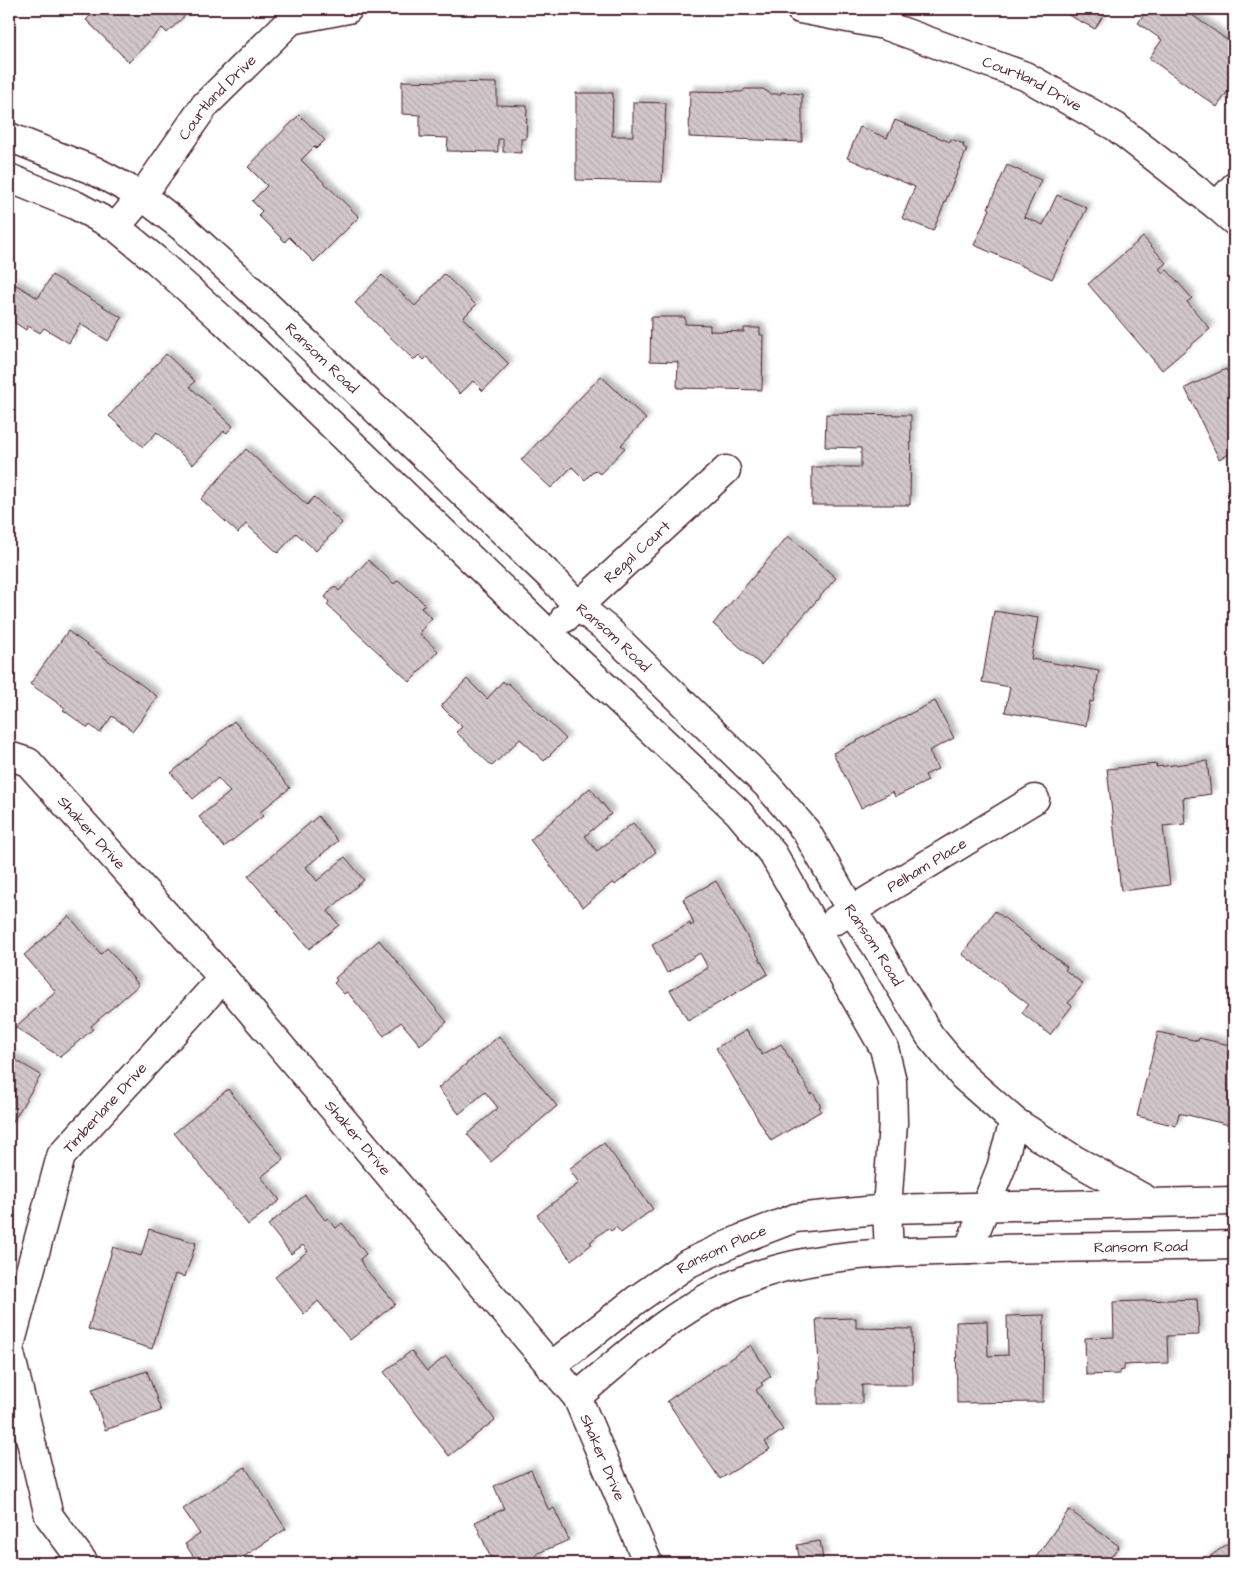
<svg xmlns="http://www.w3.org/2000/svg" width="1243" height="1572" font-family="'Architects Daughter',sans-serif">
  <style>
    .building { fill: url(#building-back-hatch); stroke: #4a1f2b; filter: url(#shadow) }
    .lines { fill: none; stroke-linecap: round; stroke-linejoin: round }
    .minor-casing { stroke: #4a1f2b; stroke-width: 31 }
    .minor { stroke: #fff; stroke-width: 28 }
    .labels { text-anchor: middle; stroke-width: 4; stroke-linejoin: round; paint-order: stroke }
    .street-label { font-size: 15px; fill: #4a1f2b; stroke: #fff }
  </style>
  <defs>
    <pattern id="building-back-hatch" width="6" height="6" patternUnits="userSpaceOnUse" patternTransform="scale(1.25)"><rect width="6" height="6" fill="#d2c7cb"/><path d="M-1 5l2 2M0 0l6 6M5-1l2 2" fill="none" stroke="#b6aaae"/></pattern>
    <filter id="shadow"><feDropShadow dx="4.5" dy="-4.5" stdDeviation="2.5" flood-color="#0004"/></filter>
  </defs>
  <rect width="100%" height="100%" fill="#fff"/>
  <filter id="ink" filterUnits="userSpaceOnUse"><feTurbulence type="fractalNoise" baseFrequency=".02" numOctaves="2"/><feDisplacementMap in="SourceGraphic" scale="10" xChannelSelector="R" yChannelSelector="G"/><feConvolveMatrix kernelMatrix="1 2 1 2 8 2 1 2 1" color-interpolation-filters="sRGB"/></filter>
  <g filter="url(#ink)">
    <path class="building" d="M97,9H192L167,33L162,28L129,62L86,20Z
      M1057,9H1107L1095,29Z
      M1148,9H1184L1234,45V82L1217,107L1149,58L1162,40L1138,23Z
      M402,81L497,83V105L527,106L526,139H521V153L503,152V139H498V152L447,151L448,138L420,137V115L402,114Z
      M745,89H763L771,94H781V92L802,94V142L689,137L690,91L742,92Z
      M576,93H613L612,136H633V102L666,103L662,182L576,180Z
      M299,115L325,140L316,149L315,146L301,160L359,217L314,262L289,237L285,242L258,215L262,211L252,201L267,186L248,167Z
      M895,120L950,142L951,139L964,144L963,147L967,149L933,231L902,218L915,187L847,158L860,127L887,138Z
      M1007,165L1041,180L1024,217L1043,225L1057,195L1087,208L1052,279L974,245L990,209L988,208Z
      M1143,237L1166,263L1159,269L1163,273L1167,270L1192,298L1187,302L1210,329L1162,370L1088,284Z
      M444,274L476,305L463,318L509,364L483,391L473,381L460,394L427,357L424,360L419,355L414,360L355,303L382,275L415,306Z
      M52,275L122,318L108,341L80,324L69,343L44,328L40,333L28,326L26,330L9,319V290L13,283L38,298Z
      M651,317H685V324L710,325V331L744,332V328H760V335H763L762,390L677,388L678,362L650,361Z
      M166,354L195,381L190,387L233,426L227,433L224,431L193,465L157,432L143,447L109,416Z
      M1226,369L1234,385V452L1219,459L1185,388Z
      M601,376L646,419L621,445L625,448L600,474L595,470L585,480L572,467L551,488L521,460Z
      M826,414L911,415L910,505H812V467H861V448L825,447Z
      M246,449L307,505L314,497L342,523L316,551L296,533L278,553L246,524L238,533L201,499Z
      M788,536L836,578L761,665L713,624Z
      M368,560L394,584L398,580L425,604L421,608L432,618L419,633L438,651L410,682L327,605L329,602L325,597L334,586L339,591Z
      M994,611L1038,618L1031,659L1099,671L1093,702L1090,701L1086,726L1005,712L1010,687L982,682Z
      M68,631L158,697L133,731L112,716L100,733L90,725L88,728L63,710L65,708L30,684Z
      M467,679L487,699L503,681L506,684L508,683L566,739L544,761L520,739L492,766L456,732L462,727L441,706Z
      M935,701L954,738L929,751L938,769L925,775L928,781L895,797L893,792L861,808L833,753Z
      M234,721L290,788L260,812L263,816L224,847L199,817L230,792L218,778L193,799L171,773Z
      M1207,761L1211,794L1183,798L1185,824L1163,826L1170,885L1121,891L1107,769L1157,764L1156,767Z
      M590,788L611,814L585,836L597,851L633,823L656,852L615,885L613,882L583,907L530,840Z
      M318,816L338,841L306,867L317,881L345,857L364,880L328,911L339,925L309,949L248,876Z
      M716,881L768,974L688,1021L670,990L708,968L700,953L667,973L652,945L690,923V926L694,924L683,899Z
      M995,911L1067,967L1065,970L1083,984L1068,1003L1072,1006L1050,1035L1022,1013L1028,1004L962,954Z
      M69,916L101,954L107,948L139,985L91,1026L93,1029L60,1057L15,1027L56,992L24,955Z
      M379,940L447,1022L420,1045L401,1022L384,1036L347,992L344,994L334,983L337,980L335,978Z
      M747,1030L762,1055L781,1044L811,1094L813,1093L821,1106L819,1107L821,1111L771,1141L716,1048Z
      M1158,1032L1198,1041L1199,1038L1234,1046V1126L1179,1113L1176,1126L1137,1116Z
      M499,1036L557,1106L491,1162L467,1134L498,1108L485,1092L459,1114L438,1088Z
      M9,1056L41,1075L9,1128Z
      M228,1089L284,1159L261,1177L280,1200L248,1225L174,1133Z
      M604,1143L653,1209L621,1233L616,1227L611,1231L608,1228L590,1242L592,1244L571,1260L537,1215L579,1183L569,1169Z
      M305,1195L325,1220L328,1218L336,1228L342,1223L366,1254L360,1259L363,1266L395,1304L350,1340L318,1301L304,1314L275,1277L308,1251L303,1245L291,1254L268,1225Z
      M149,1229L196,1243L185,1277L175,1274L152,1349L88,1329L113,1247L141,1256Z
      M1197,1299L1199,1335L1167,1336L1168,1363L1124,1365V1370L1120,1371V1374L1086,1375L1085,1338L1114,1337L1113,1302Z
      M1044,1315L1043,1402L957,1403L956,1322L987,1321L988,1356L1008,1355L1007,1316Z
      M856,1318V1328L912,1329L913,1385H862V1404H818V1379H820L816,1319Z
      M751,1345L771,1376L761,1383L763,1385L756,1390L783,1430L765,1442L770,1449L720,1479L667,1401Z
      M411,1351L427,1371L446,1356L495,1420L449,1456L384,1372Z
      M147,1371L161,1411L105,1430L92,1389Z
      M245,1467L286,1529L234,1563H198L185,1544L200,1534L183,1509Z
      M531,1470L549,1511L554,1508L569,1540L536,1554L540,1563H493L475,1522L504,1509L494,1486Z
      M1069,1510L1119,1546L1107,1563H1032Z
      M1234,1539V1563H1201Z
      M820,1541L823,1559L800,1562L797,1545Z"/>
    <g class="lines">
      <defs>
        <g id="minor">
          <path id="s1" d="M800,9L884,25L1025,76L1116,127L1217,206L1234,221"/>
          <path id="s2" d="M9,137L95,171L142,196L182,227L251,290L553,579L578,606L608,630L767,785L806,831L851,910L876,946L930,1036L964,1077L1014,1121L1075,1160L1152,1203"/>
          <path d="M9,178L75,205L116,227L156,260L224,321L548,633L738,812L773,854L884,1048L892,1081L893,1123L887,1209L889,1253"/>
          <path d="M1217,206L1234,187"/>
          <path id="s3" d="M116,227L142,196L205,105L291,20L348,9"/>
          <path id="s4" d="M565,618L726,470"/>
          <path id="s5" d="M9,756L28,762L223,978L577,1397L648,1563"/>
          <path id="s6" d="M836,920L1035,799"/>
          <path d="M968,1250L1001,1168L1014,1121"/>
          <path id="s7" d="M9,1349L61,1156L223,978"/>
          <path d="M9,1349L49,1516L84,1563"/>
          <path id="s8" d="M550,1367L636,1300L689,1263L743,1238L795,1218L887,1209L1234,1201"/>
          <path id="s9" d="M577,1397C631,1349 691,1297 761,1274C828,1252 900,1252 970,1250C1058,1247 1146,1247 1234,1245"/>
        </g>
      </defs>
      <use href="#minor" class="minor-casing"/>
      <use href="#minor" class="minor"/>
    </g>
  </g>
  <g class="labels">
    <g class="street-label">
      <text dy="5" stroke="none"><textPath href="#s1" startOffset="245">Courtland Drive</textPath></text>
      <text dy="5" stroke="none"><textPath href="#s3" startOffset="165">Courtland Drive</textPath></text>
      <text dy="5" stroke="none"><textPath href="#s2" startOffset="388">Ransom Road</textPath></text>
      <text dy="5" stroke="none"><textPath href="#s4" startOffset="98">Regal Court</textPath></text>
      <text dy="5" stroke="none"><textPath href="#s2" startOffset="792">Ransom Road</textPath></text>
      <text dy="5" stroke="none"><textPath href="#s5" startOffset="115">Shaker Drive</textPath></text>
      <text dy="5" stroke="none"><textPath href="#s6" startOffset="106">Pelham Place</textPath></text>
      <text dy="5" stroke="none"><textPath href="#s2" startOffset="1198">Ransom Road</textPath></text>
      <text dy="5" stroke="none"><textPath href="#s7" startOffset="265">Timberlane Drive</textPath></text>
      <text dy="5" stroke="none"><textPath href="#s5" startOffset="520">Shaker Drive</textPath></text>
      <text dy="5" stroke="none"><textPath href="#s9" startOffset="605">Ransom Road</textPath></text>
      <text dy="5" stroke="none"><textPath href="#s8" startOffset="209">Ransom Place</textPath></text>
      <text dy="5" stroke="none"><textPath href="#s5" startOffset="925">Shaker Drive</textPath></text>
    </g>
  </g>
  <rect width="1243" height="1572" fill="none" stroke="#fff" stroke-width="30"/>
  <rect x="15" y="15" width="1213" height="1542" fill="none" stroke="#4a1f2b" stroke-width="2" filter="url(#ink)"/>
</svg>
